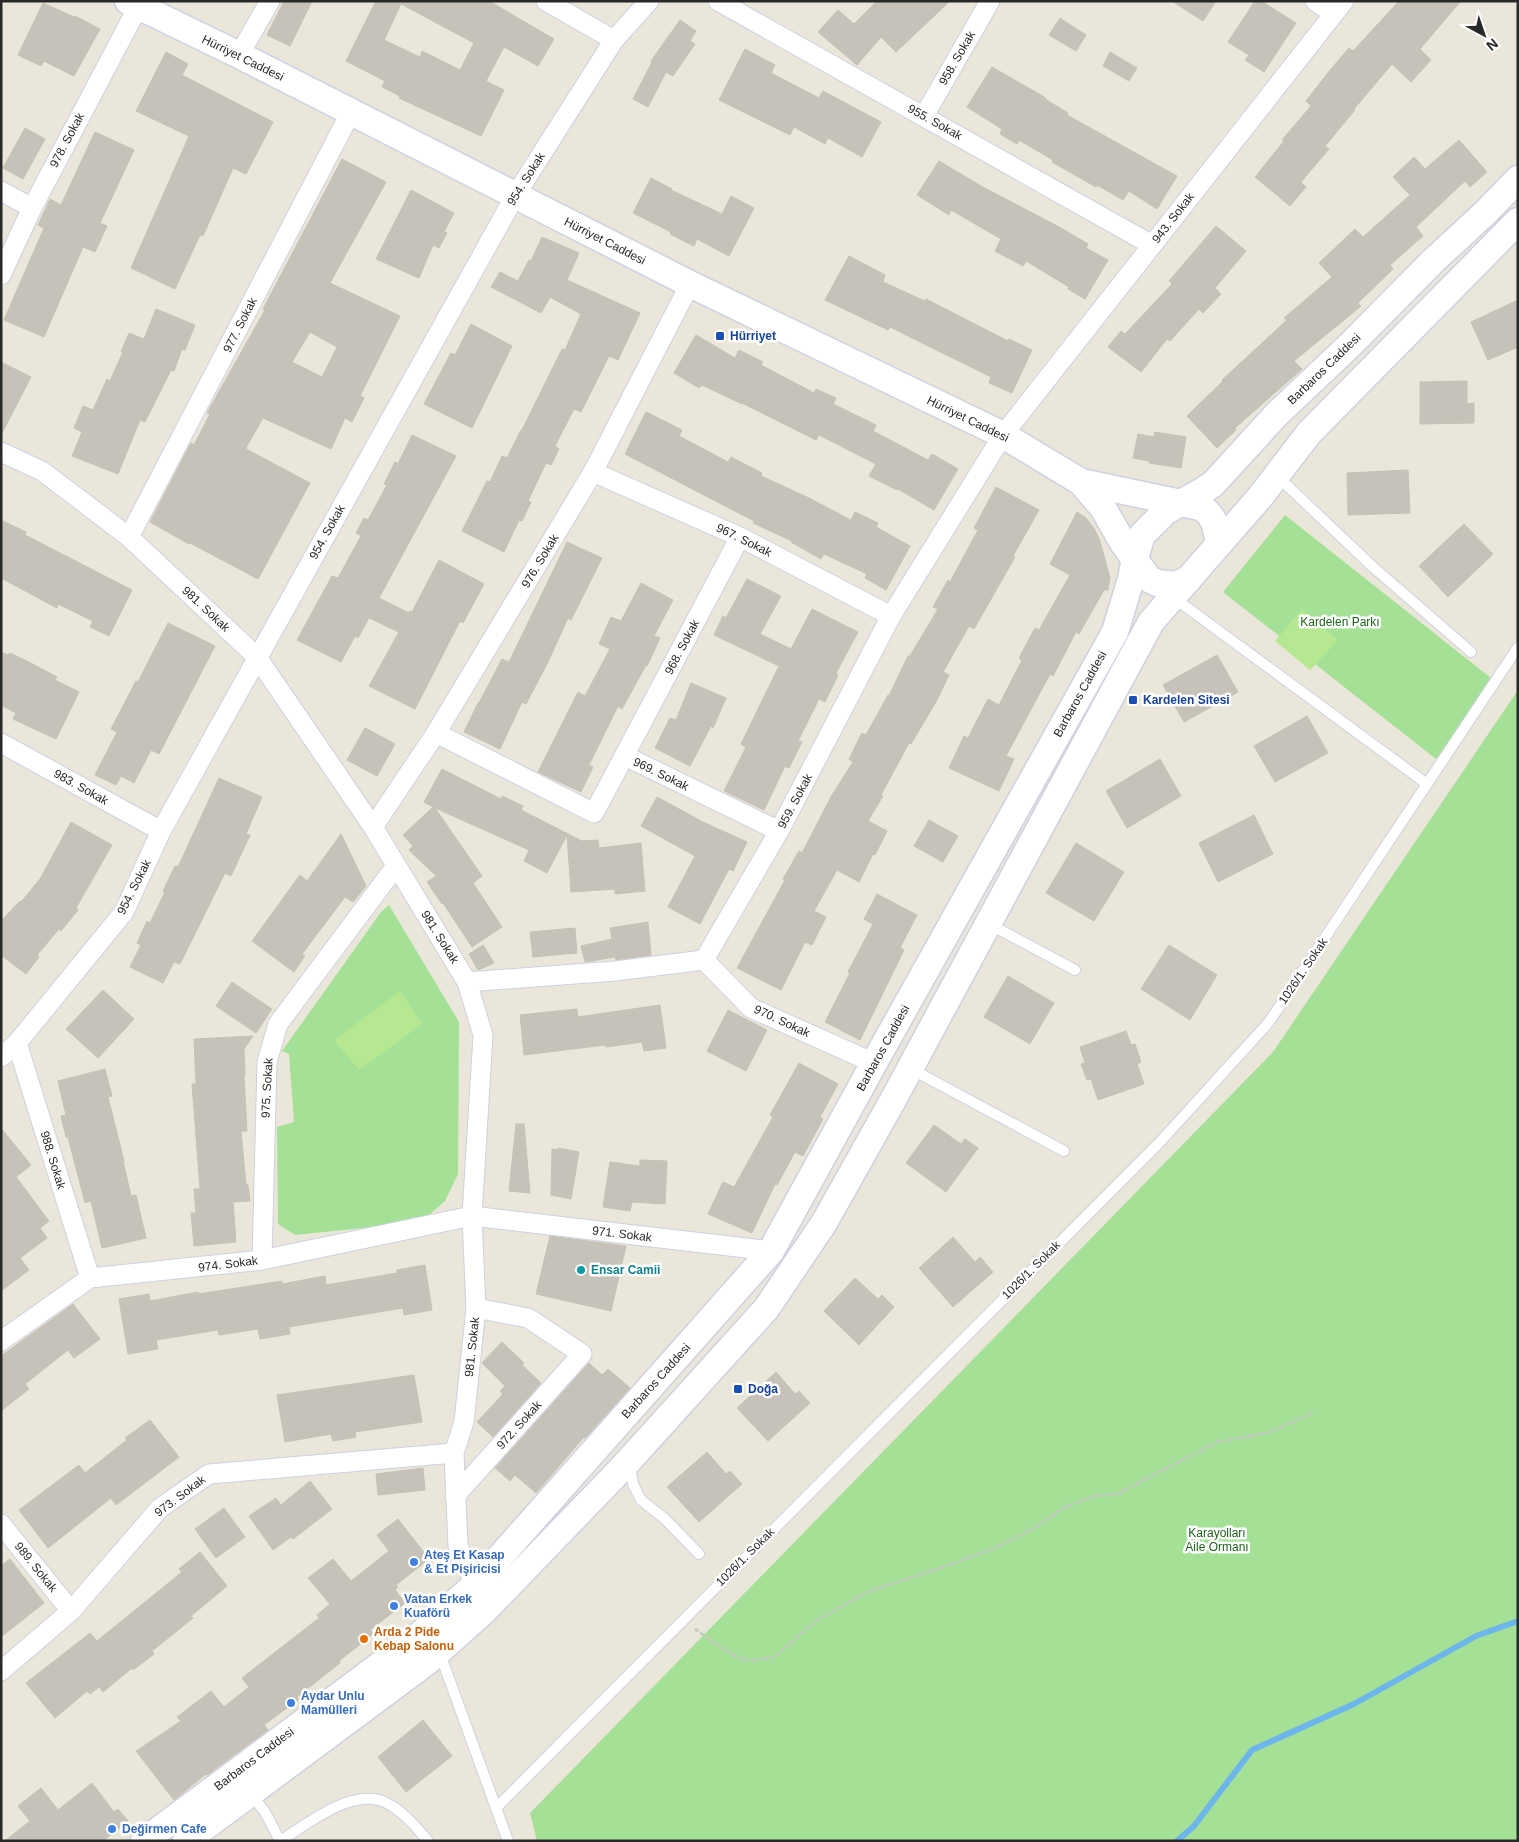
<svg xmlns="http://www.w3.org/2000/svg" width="1519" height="1842" font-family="Helvetica,sans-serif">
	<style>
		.green { fill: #a4e196 }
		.pitch { fill: #b6e892 }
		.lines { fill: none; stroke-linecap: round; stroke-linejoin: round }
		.stream { stroke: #6db6ec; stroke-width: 6 }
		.building { fill: #c6c2b9; stroke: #c5c2b4; fill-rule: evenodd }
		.lane-casing { stroke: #cfd0e1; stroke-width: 12 }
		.street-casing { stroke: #cfd0e1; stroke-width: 21 }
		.secondary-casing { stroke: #cfd0e1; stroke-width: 29 }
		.path { stroke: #c7c7c7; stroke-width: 3; stroke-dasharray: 4 2.5; stroke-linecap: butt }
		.lane { stroke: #fff; stroke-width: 10 }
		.street { stroke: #fff; stroke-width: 19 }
		.secondary { stroke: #fff; stroke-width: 26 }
		.transit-dot { fill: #1a4fb4; stroke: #fff; stroke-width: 2 }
		.culture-dot { fill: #0f9aa8; stroke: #fff; stroke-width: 2 }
		.shop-dot { fill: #3f7fe0; stroke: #fff; stroke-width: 2 }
		.food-dot { fill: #e8710a; stroke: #fff; stroke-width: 2 }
		.labels { text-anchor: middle; stroke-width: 5; stroke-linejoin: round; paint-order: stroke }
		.street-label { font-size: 12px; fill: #282828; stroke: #fff }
		.transit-label { font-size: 12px; font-weight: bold; fill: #164399; stroke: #fff; text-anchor: start }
		.park-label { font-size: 12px; fill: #1e631a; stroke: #fff }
		.culture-label { font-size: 12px; font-weight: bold; fill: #0d838f; stroke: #fff; text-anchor: start }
		.shop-label { font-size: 12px; font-weight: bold; fill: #366cbe; stroke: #fff; text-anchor: start }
		.food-label { font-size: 12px; font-weight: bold; fill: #c56008; stroke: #fff; text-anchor: start }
	</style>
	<rect width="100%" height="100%" fill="#eae6da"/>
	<g class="green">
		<polygon points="1285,515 1496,682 1436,759 1223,592"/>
		<polygon points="1518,690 1518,1841 537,1841 530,1813 1273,1052"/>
		<polygon points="389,905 459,1022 458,1174 445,1201 421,1222 295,1235 278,1224 277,1127 294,1122 289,1054 282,1051 381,912"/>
	</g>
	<g class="pitch">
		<polygon points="1302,609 1338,640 1310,670 1275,641"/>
		<polygon points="400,991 422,1024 359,1070 334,1040"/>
	</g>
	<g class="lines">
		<polyline class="stream" points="1177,1841 1194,1826 1252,1750 1354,1704 1476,1636 1518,1621"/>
	</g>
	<g class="building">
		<polygon points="284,1 312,1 290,46 267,35"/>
		<path d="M 376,1 L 489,1 L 554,39 L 538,66 L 504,47 L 486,81 L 504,90 L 481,136 L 399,98 L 400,96 L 382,87 L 385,81 L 346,61 ZM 401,4 L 474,43 L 460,70 L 422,51 L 420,57 L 384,40 Z"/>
		<polygon points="877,1 950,1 896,52 881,37 857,65 818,32 838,10 854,24"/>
		<polygon points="1172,1 1216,1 1203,21"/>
		<polygon points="1255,1 1261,1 1296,23 1264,72 1245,60 1249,55 1228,42"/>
		<polygon points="1399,1 1461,1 1420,49 1431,60 1411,82 1392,64 1354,109 1355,110 1325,146 1329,149 1301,182 1306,187 1290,206 1255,177 1284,141 1282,140 1311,106 1306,101 1331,69 1349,48 1353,51"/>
		<polygon points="43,3 74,17 75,16 100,29 74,76 44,61 41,66 18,55"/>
		<polygon points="1060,18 1086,35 1076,51 1049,35"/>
		<polygon points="680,20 696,31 690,41 695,44 673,76 666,72 648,107 633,99 652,62 651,61"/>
		<polygon points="745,49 775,65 771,73 819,98 823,91 881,122 862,157 828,138 825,144 794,127 790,135 719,100"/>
		<polygon points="166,52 188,64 182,75 273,122 246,174 233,168 203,236 200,235 175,289 131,268 189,136 136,111"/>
		<polygon points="1110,52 1137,68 1129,81 1103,66"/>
		<polygon points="992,67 1046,98 1045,99 1068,113 1067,115 1177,176 1157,209 1129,191 1123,200 1097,185 1096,187 1052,162 1053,160 1019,140 1017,144 1000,134 1002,129 967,107"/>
		<polygon points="25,128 45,139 23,179 3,168"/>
		<polygon points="95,132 134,150 100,223 107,226 95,252 83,247 44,337 4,320 44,228 38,225 50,199 61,205"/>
		<polygon points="1459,140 1487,172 1470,187 1465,181 1416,227 1423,236 1390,265 1393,269 1358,303 1361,306 1294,361 1302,369 1235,428 1236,430 1217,448 1187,416 1223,381 1222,380 1287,320 1284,318 1332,277 1319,263 1355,229 1363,237 1410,195 1393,177 1414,157 1425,169"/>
		<path d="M 342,159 L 386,182 L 330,283 L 400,316 L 360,396 L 364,398 L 352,422 L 345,418 L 331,449 L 263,418 L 247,446 L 246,449 L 310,483 L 258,579 L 190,543 L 189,544 L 150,522 L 191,443 L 194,445 L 210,414 L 207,413 L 265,310 L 263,309 ZM 310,332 L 337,347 L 322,377 L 292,362 Z"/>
		<polygon points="939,161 981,186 1061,228 1088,244 1086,248 1108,260 1085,299 1068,289 1069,287 1026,261 1023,266 995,251 1001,239 951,210 949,215 917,195"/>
		<polygon points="651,178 672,189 671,190 722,214 731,196 754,208 729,256 697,239 694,246 670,234 671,232 633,213"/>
		<polygon points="411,190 454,213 444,232 447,233 439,248 433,245 419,278 376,259"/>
		<polygon points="1216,226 1246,251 1215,288 1221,294 1203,313 1199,309 1170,341 1167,339 1141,372 1108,347 1121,331 1125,334 1172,284 1169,281"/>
		<polygon points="542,237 579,253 567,280 640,313 618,360 609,356 581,412 574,409 555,446 559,449 551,465 546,463 528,501 531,502 522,521 519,520 504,552 462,531 487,481 490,482 502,456 507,458 521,430 522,430 562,349 565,350 581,314 550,297 541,313 491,287 500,272 518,281 529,260 531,261"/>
		<polygon points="849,256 885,275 883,282 925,301 926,299 1008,341 1009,339 1032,350 1012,393 989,383 991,377 890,327 888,330 825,300"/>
		<polygon points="1518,300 1518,347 1488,360 1471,322"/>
		<polygon points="156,309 195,325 185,350 182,349 174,371 171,370 145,422 140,420 118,474 72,456 82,432 74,428 83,406 93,410 107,379 110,381 123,352 121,352 129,333 144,339"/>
		<polygon points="471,324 512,346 472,428 424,404 451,353 455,355"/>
		<polygon points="696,335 735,358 739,350 763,362 761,365 814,393 816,389 836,398 833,404 876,425 873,431 928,460 932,454 958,469 934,510 898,489 897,490 869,476 876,464 819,435 816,440 742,403 742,404 702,385 699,388 674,373"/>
		<polygon points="1,362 31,377 1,435"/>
		<polygon points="1467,381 1467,404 1474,403 1474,423 1420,424 1420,382"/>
		<polygon points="646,412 682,430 679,436 728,462 731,457 762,473 761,476 807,497 851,520 855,512 878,523 876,527 910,546 886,590 865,578 867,574 824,554 821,559 791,542 792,541 753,523 754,521 625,454"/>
		<polygon points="1155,432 1186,437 1181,468 1149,463 1149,461 1133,458 1138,434 1154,437"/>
		<polygon points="412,435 456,456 379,598 409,613 410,611 412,612 439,560 484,584 463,623 460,621 415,709 369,686 399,632 369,618 358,638 355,636 341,662 297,640 332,576 338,578 361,536 356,533 364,518 368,520 387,485 384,484 395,462 398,464"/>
		<polygon points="1408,470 1410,513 1348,515 1347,473"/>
		<polygon points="996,487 1039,510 1013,556 1015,557 974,629 969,626 943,672 949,675 937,700 911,744 909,743 881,795 883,796 868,821 887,831 875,855 873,854 859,882 837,870 814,911 826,917 812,945 805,942 781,990 737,968 785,880 783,879 799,851 802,853 832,795 853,762 849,759 862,733 866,735 888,695 889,696 908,656 910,656 938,609 933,607 948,580 950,582 978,530 974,528"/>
		<polygon points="1077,512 1086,518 1095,530 1100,541 1110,578 1108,590 1104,590 1079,634 1076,632 1053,676 1050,674 1006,756 1014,759 999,791 949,768 964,736 968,738 988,699 999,705 1022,660 1019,658 1035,628 1039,630 1070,575 1050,564"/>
		<polygon points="1,520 26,532 25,535 132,590 109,636 90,627 93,621 58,604 57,608 1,578"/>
		<polygon points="1464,524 1493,554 1448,597 1419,566"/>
		<polygon points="567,542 602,558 571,620 568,618 547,664 526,704 522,702 500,749 464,732 478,703 479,703 502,659 509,662"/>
		<polygon points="747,579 781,596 760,634 791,649 812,609 858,632 836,673 838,675 825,702 819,699 798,741 802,742 789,768 785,766 764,810 724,791 746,747 741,744 779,666 714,635 723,616 726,618"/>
		<polygon points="641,583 673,600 654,636 660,638 647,666 646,665 622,709 618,706 589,765 593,767 581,792 538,772 578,692 585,696 610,649 599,644 611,617 621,621"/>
		<polygon points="168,623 215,646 159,754 151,750 134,783 121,776 116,785 95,775 117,732 111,729 136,681 138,682"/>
		<polygon points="1,652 8,655 10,653 27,661 57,677 55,680 79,692 56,739 13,719 16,713 1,705"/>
		<polygon points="1217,655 1238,692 1184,722 1163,685"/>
		<polygon points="691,683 726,698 713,728 711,726 690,766 655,748 670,718 676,720"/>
		<polygon points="1307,716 1328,753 1275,782 1254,746"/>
		<polygon points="365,728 395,744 377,776 347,760"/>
		<polygon points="1160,759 1181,796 1127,828 1106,791"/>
		<polygon points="442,769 501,799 502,796 523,806 521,810 582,841 598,840 599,848 641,843 645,891 615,894 615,889 571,892 567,835 547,873 524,861 529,850 435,808 482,876 473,883 502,927 472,947 443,903 442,904 427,882 436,876 409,850 413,846 403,835 433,807 424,802"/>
		<polygon points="219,778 262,797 246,834 250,835 231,876 225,873 180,964 174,962 163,983 130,967 141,945 137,943 147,921 150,923 165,892 163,891 175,866 178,867"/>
		<polygon points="657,797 703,822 747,842 733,871 729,869 700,924 668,907 695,856 641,826"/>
		<polygon points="1254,815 1273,854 1218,882 1199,843"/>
		<polygon points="929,820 958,836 943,862 914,846"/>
		<polygon points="71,822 112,845 76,908 78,910 61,931 59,929 37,955 39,957 26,974 1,955 1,921 20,901 21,902 40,879"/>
		<polygon points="341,834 366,886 353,902 345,897 302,954 305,956 294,972 252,941 300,875 307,881"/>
		<polygon points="1076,843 1124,872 1094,921 1046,893"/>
		<polygon points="877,894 917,915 900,948 904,950 860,1040 825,1022 850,973 848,972 873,924 864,919"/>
		<polygon points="648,922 651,955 616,960 615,957 585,962 581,946 612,939 610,928"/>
		<polygon points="575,928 577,953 533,957 530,932"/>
		<polygon points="483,945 494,963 478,970 469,954"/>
		<polygon points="1169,945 1217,975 1190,1020 1141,989"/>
		<polygon points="1008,976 1054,1003 1030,1044 984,1017"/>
		<polygon points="232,982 272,1009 256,1033 216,1006"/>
		<polygon points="103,990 134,1019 98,1058 66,1029"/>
		<polygon points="660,1005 666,1048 644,1051 642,1042 606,1047 605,1045 524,1055 520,1015 577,1009 578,1017"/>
		<polygon points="728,1010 767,1030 746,1071 707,1051"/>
		<polygon points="1126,1031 1131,1045 1135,1044 1141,1062 1137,1064 1144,1084 1098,1100 1091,1079 1087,1080 1081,1064 1085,1063 1080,1047"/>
		<polygon points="253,1036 244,1049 245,1075 244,1075 247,1131 241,1131 246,1185 248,1185 250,1201 233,1202 236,1242 194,1246 191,1213 196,1213 194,1189 200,1189 192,1084 196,1084 194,1039"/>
		<polygon points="799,1063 838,1084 820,1117 823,1119 803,1156 795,1152 777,1185 775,1184 752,1233 708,1214 723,1182 734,1187 773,1117 770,1115"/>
		<polygon points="105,1069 112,1096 108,1097 124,1161 123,1161 131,1196 136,1195 146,1238 102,1248 91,1201 85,1203 68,1137 66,1137 61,1116 66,1115 58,1081"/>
		<polygon points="516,1124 524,1124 530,1193 509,1191"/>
		<polygon points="934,1125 961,1144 965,1139 978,1148 946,1192 906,1163"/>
		<polygon points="1,1128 31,1165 16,1177 49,1221 40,1228 47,1238 20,1258 29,1270 1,1291"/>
		<polygon points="558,1148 579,1152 571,1199 551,1195 552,1149 558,1150"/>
		<polygon points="640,1160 667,1161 665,1204 632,1202 630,1211 603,1207 610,1162 640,1166"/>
		<polygon points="550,1236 626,1246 611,1311 536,1294"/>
		<polygon points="953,1237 975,1262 980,1257 993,1272 953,1307 919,1268"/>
		<polygon points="425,1265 432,1310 404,1315 403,1308 289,1327 290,1334 260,1339 258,1329 219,1335 218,1330 156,1340 158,1349 128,1354 119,1299 149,1294 150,1301 198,1292 198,1294 282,1281 282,1284 325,1276 326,1285 397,1273 397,1270"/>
		<polygon points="855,1278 878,1299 882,1295 894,1307 859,1345 824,1311"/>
		<polygon points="73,1304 100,1339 74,1358 68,1350 25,1384 29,1389 1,1411 1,1356"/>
		<polygon points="502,1342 524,1363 522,1365 541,1383 493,1437 477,1422 503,1394 500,1391 505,1386 482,1363"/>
		<polygon points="589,1363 602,1375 608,1369 630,1388 585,1438 584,1437 536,1493 515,1475 510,1481 495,1468"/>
		<polygon points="776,1372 795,1394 799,1391 810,1403 768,1441 737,1408"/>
		<polygon points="414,1375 422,1422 355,1432 356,1437 333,1441 331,1434 285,1442 277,1395"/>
		<polygon points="150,1420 179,1457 116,1505 111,1498 48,1548 19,1510 79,1465 85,1473 127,1440 125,1438"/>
		<polygon points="707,1452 726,1474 730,1471 742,1484 699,1522 667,1487"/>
		<polygon points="423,1468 425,1490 378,1495 376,1474"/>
		<polygon points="310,1481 332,1509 293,1539 291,1537 273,1550 249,1516 276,1498 281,1505"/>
		<polygon points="224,1508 245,1537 216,1558 195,1529"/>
		<polygon points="398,1519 429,1559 396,1585 398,1587 395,1590 405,1603 370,1630 373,1634 339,1661 340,1663 297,1697 299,1699 264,1725 268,1730 207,1775 206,1774 174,1800 136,1751 181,1721 177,1717 211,1691 224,1707 249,1687 242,1678 319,1618 317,1615 330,1604 308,1578 333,1559 351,1581 389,1551 377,1535"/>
		<polygon points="200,1552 227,1586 191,1616 193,1618 152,1651 154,1654 133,1670 132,1668 103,1692 99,1687 90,1694 87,1691 55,1718 26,1683 90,1633 97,1641 182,1572 179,1569"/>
		<polygon points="10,1559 44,1603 1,1637 1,1566"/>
		<polygon points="423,1720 452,1756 406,1792 378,1757"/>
		<polygon points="92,1783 114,1812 118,1809 128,1821 103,1841 5,1841 30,1821 18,1806 41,1788 58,1810"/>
	</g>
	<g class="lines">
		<g class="lane-casing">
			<g id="lane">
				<polyline points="1277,476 1373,567 1471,652"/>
				<polyline points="1174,598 1427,784"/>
				<polyline points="989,924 1075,970"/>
				<polyline points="911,1069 1064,1151"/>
				<polyline points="630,1465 633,1484 641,1500 665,1519 699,1554"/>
				<polyline points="439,1651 508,1841"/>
				<polyline points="251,1794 265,1812 280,1841"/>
				<polyline points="496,1808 1160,1142 1269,1022 1518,647"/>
				<path d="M 280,1841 C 309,1823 358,1782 392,1806 C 406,1815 417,1828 428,1841"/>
			</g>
		</g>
		<g class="street-casing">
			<g id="street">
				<polyline points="546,1 614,40"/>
				<polyline points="718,1 1152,245"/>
				<polyline points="1315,1 1333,13"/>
				<polyline points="239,55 270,1"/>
				<polyline points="924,116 990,1"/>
				<polyline points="1,191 32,208"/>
				<polyline points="1,275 32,208 138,7"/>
				<polyline points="1,452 42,471 129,537 257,657 373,827 467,982 483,1035 472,1216 476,1308 464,1422 454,1453 458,1546 479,1594"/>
				<polyline points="593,472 740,537 891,616"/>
				<polyline points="129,537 351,112"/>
				<polyline points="436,733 594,813 740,537"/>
				<polyline points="1,743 161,831"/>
				<polyline points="625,756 779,831"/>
				<polyline points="373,827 436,733 593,472 690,284"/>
				<polyline points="704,960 779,831 891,616 1003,435 1344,1"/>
				<polyline points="704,960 751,1008 874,1063"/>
				<polyline points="467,982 615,971 704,960"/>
				<polyline points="17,1043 90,1278"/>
				<polyline points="1,1057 17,1043 124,912 161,831 515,196 614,40 649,1"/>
				<polyline points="262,1260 267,1062 278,1024 396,866"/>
				<polyline points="1,1341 90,1278 262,1260 472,1216 771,1251"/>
				<polyline points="455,1496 582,1354 528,1318 476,1308"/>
				<polyline points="1,1524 71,1611"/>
				<polyline points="1,1671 71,1611 160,1508 209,1474 454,1453"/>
			</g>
		</g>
		<g class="secondary-casing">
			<g id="secondary">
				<polyline points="128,1 239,55 690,284 1003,435 1081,482 1103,508 1123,543 1149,579 1157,583 1175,585 1189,579"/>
				<path d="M 1081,482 L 1200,507 C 1215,515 1216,528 1219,544"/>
				<polyline points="144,1841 415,1639 476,1584 771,1251 874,1063 1115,632 1131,579 1135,558 1142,535 1166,511 1199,493 1213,484 1276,415 1352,343 1434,260 1484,214 1518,179"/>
				<polyline points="186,1841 428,1661 485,1610 624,1466 766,1309 824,1223 893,1100 1151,622 1260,497 1309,433 1518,221"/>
			</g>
		</g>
		<polyline class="path" points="695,1629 731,1654 749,1661 775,1657 809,1626 824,1616 870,1591 946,1566 995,1548 1037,1526 1065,1507 1095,1496 1117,1494 1217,1442 1267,1433 1313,1413"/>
		<use href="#lane" class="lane"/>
		<use href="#street" class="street"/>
		<use href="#secondary" class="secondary"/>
	</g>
	<g class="transit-dot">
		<rect x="715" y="331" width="10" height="10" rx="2.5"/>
		<rect x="1128" y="695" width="10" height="10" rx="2.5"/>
		<rect x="733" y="1384" width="10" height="10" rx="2.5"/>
	</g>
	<circle class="culture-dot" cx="581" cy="1270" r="5"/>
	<g class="shop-dot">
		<circle cx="414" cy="1562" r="5"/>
		<circle cx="394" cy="1606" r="5"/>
		<circle cx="291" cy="1703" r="5"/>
		<circle cx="112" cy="1829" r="5"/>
	</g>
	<circle class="food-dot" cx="364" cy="1639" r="5"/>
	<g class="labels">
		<g class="street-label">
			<text transform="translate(243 58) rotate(26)" y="4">Hürriyet Caddesi</text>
			<text transform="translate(957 58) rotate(-60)" y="4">958. Sokak</text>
			<text transform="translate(935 122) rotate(29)" y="4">955. Sokak</text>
			<text transform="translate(67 140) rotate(-62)" y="4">978. Sokak</text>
			<text transform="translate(526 179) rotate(-58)" y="4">954. Sokak</text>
			<text transform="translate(1173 218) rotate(-52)" y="4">943. Sokak</text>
			<text transform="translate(605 241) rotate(27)" y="4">Hürriyet Caddesi</text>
			<text transform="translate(240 325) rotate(-63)" y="4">977. Sokak</text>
			<text transform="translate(1324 369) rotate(-44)" y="4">Barbaros Caddesi</text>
			<text transform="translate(968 419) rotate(26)" y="4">Hürriyet Caddesi</text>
			<text transform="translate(327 532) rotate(-61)" y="4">954. Sokak</text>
			<text transform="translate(744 540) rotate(26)" y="4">967. Sokak</text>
			<text transform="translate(540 561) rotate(-59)" y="4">976. Sokak</text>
			<text transform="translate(206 609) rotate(43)" y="4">981. Sokak</text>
			<text transform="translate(682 647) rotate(-62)" y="4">968. Sokak</text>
			<text transform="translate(1080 694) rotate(-61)" y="4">Barbaros Caddesi</text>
			<text transform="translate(661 774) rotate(26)" y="4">969. Sokak</text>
			<text transform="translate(81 787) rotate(29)" y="4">983. Sokak</text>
			<text transform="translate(795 801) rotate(-62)" y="4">959. Sokak</text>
			<text transform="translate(134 887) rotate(-63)" y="4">954. Sokak</text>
			<text transform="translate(440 937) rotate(58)" y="4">981. Sokak</text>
			<text transform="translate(1303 971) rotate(-56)" y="4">1026/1. Sokak</text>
			<text transform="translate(782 1021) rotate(25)" y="4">970. Sokak</text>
			<text transform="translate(883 1048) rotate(-61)" y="4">Barbaros Caddesi</text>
			<text transform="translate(267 1088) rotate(-87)" y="4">975. Sokak</text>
			<text transform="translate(53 1160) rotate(73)" y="4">988. Sokak</text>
			<text transform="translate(622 1234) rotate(7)" y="4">971. Sokak</text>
			<text transform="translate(228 1264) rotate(-7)" y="4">974. Sokak</text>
			<text transform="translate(1031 1270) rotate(-45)" y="4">1026/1. Sokak</text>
			<text transform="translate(472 1347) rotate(-84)" y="4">981. Sokak</text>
			<text transform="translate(656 1381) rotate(-48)" y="4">Barbaros Caddesi</text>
			<text transform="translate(519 1425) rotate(-48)" y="4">972. Sokak</text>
			<text transform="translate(180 1496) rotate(-37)" y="4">973. Sokak</text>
			<text transform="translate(745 1557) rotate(-45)" y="4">1026/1. Sokak</text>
			<text transform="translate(36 1567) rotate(51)" y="4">989. Sokak</text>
			<text transform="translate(254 1759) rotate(-37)" y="4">Barbaros Caddesi</text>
		</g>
		<g class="transit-label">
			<text x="730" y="340">Hürriyet</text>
			<text x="1143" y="704">Kardelen Sitesi</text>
			<text x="748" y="1393">Doğa</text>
		</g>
		<g class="park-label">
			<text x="1340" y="626">Kardelen Parkı</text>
			<text x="1217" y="1537">Karayolları<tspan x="1217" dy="14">Aile Ormanı</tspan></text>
		</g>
		<g class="culture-label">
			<text x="591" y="1274">Ensar Camii</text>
		</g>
		<g class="shop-label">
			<text x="424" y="1559">Ateş Et Kasap<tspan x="424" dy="14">&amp; Et Pişiricisi</tspan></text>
			<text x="404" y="1603">Vatan Erkek<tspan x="404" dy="14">Kuaförü</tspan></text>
			<text x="301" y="1700">Aydar Unlu<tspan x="301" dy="14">Mamülleri</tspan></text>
			<text x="122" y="1833">Değirmen Cafe</text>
		</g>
		<g class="food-label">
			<text x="374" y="1636">Arda 2 Pide<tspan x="374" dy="14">Kebap Salonu</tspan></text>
		</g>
	</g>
	<rect width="1519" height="1842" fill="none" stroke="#282828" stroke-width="5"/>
	<g transform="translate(1484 35) rotate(140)" stroke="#ffffff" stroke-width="4" paint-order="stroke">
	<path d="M0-4L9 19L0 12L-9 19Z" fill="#282828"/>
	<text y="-8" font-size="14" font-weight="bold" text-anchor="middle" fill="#282828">N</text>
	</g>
</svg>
